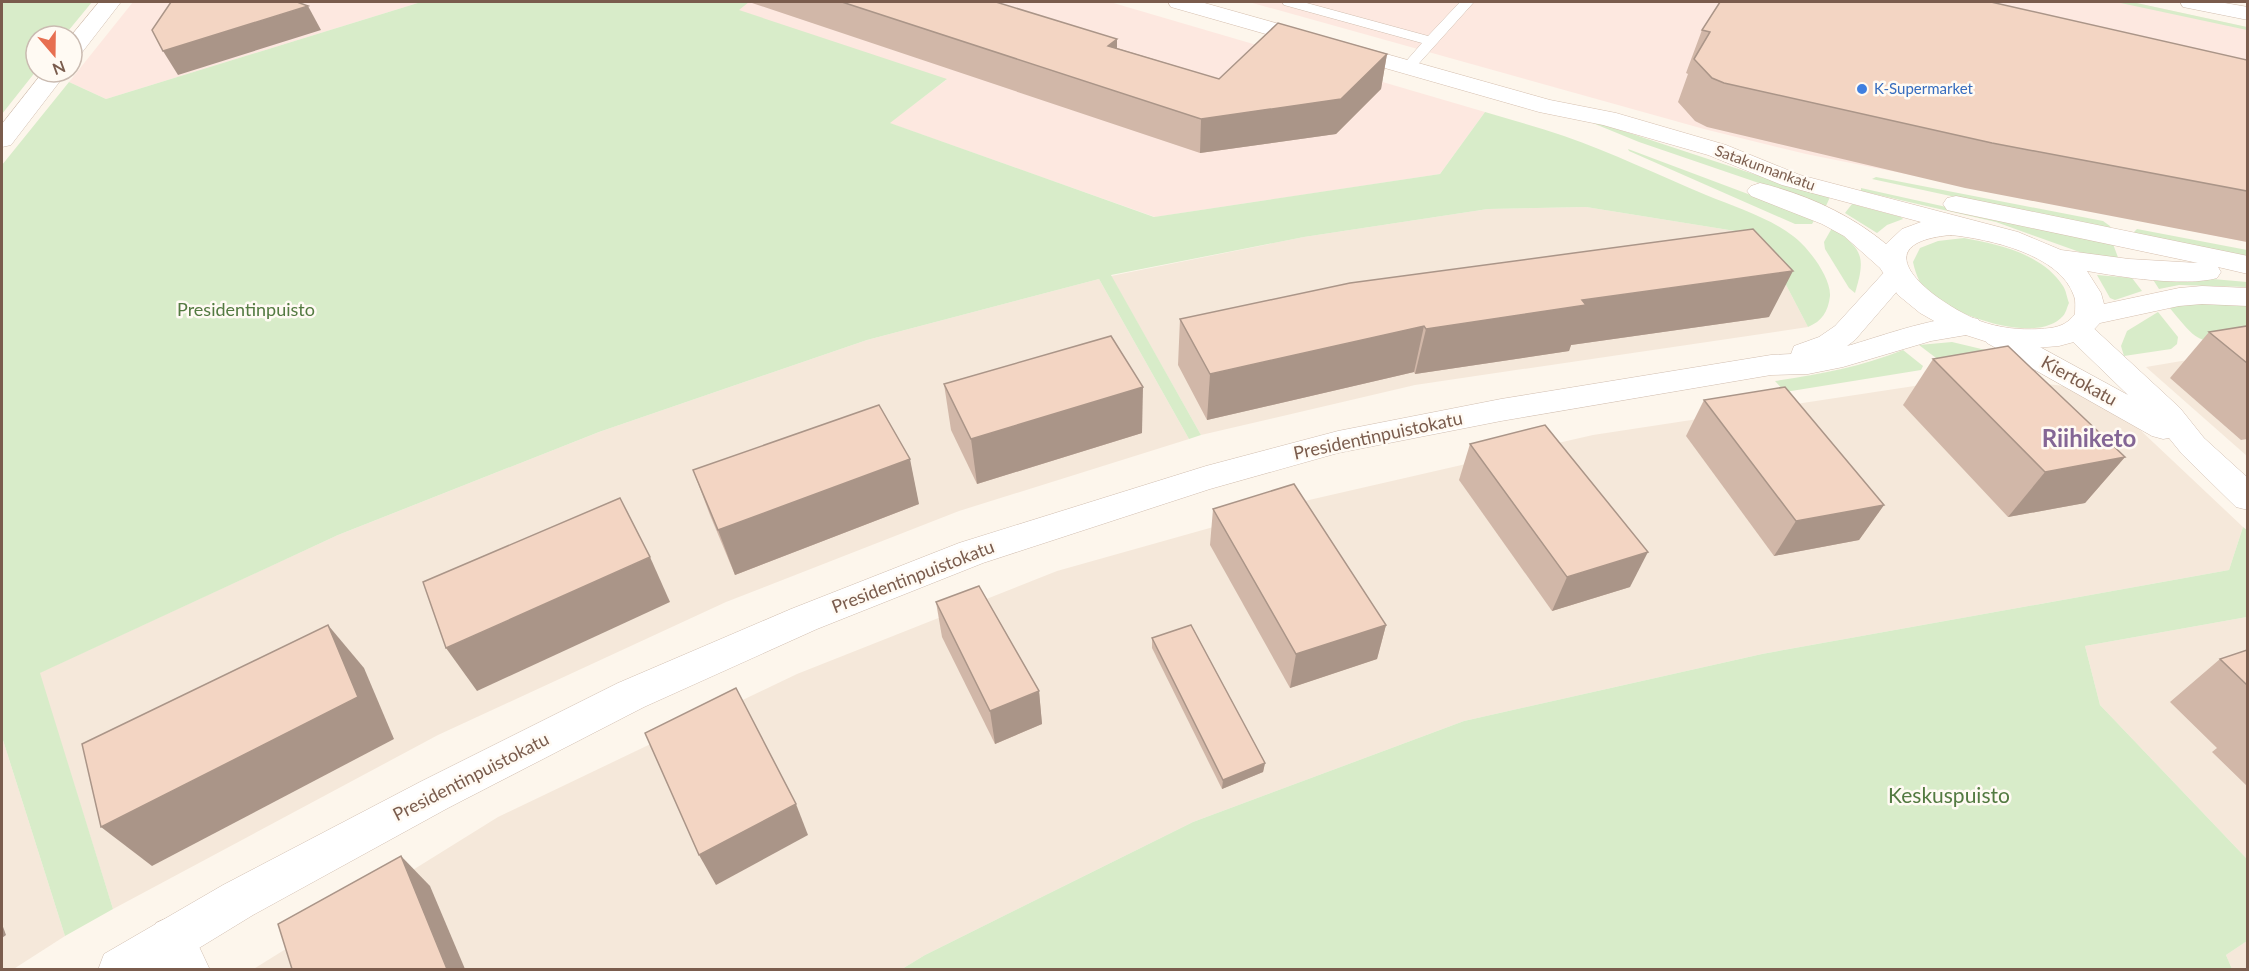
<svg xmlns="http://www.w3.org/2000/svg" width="2249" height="971" font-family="Lato,sans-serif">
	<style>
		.residential { fill: #f5e8da }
		.commercial { fill: #fde8e0 }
		.green { fill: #d8ecc9 }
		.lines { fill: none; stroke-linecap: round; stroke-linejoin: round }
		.service-casing { stroke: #d1beb0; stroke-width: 1 }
		.minor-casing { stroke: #d1beb0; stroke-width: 1 }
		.tertiary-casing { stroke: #d1beb0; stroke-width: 1 }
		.secondary-casing { stroke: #d6c0b0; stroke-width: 1 }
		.service { fill: #fff; fill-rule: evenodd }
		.minor { fill: #fff; fill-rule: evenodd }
		.tertiary { fill: #fff; fill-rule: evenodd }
		.secondary { fill: #fff; fill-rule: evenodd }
		.wall { fill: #d1b7a8 }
		.shaded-wall { fill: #aa9588 }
		.building { fill: #f3d5c3; stroke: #aa9588; stroke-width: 1.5 }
		.shop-dot { fill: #3f7fe0; stroke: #fffaf3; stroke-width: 2 }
		.labels { text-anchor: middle; stroke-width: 5; stroke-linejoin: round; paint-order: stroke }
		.far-shop-label { font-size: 15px; fill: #366cbe; stroke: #fffaf3; text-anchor: start }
		.far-street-label { font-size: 15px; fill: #7a5c4d; stroke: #fffaf3 }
		.park-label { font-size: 18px; fill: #537a41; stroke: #fffaf3 }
		.street-label { font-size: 18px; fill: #7a5c4d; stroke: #fffaf3 }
		.near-park-label { font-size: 21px; fill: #537a41; stroke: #fffaf3 }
		.district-label { font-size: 24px; font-weight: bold; fill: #846695; stroke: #fffaf3 }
	</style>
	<rect width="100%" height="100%" fill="#fdf6ec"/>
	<g class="residential">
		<polygon points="1586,207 1760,235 1808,327 1415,385 1201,435 1111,276 1304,237 1488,209"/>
		<polygon points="1099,279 1189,439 959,511 726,602 438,735 113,909 39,673 338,535 599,432 867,340"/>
		<polygon points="2247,350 2247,456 2146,367"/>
		<polygon points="1980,376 2064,386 2137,427 2243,527 2229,570 1762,654 1464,721 1193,822 925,955 902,969 252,970 498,817 797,674 1057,571 1309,500 1593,435"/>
		<polygon points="2247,617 2247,859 2100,705 2085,646"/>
		<polygon points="2,737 65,936 12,970 2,969"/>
		<polygon points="2247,941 2247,969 2232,969 2226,955"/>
	</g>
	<g class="commercial">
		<polygon points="133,2 421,2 106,99 69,82"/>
		<polygon points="713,2 1110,2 1485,112 1440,174 1155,217 889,123 946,80"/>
		<polygon points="1249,2 2132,2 2247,27 2247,242 1806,154 1704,129"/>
	</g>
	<g class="green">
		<polygon points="2,2 92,2 64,36 36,36 36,71 2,114"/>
		<path d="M 421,2 L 749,2 L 739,10 L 947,79 L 890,123 L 1154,217 L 1440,174 L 1485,112 C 1511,120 1538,127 1564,136 C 1612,153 1659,175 1706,195 C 1735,207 1768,217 1793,236 C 1808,247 1831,277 1830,296 C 1828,312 1822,321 1808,327 L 1760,235 L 1586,207 L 1488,209 L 1304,237 L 1111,275 L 1201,435 L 1189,439 L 1099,279 L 867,340 L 599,432 L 338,535 L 40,673 L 113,909 L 65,936 L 2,737 L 2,165 L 69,82 L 106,99 Z"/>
		<polygon points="2116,2 2132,2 2247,27 2247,30"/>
		<polygon points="1590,120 1802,190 1830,197 1826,206 1639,142 1595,124 1589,121"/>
		<polygon points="1628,149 1815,219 1812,224 1795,224 1629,151"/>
		<polygon points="1876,177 2103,221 2110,226 2112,231 1872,179"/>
		<polygon points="1861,188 2113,244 2119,260 2088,255 1996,222 1861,191"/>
		<polygon points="1852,204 1901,217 1903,219 1887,225 1877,233 1845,213"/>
		<path d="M 1832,228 C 1863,249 1866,257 1855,293 L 1849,288 L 1825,249 L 1824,242 Z"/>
		<polygon points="2137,229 2247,250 2247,258 2132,234"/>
		<path d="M 1964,238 C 1998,244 2043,254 2063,286 C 2066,290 2067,298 2069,303 C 2067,307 2066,313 2063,316 C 2037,345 1959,316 1933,297 C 1921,288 1916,276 1913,262 L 1920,248 L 1938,241 Z"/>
		<polygon points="2097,275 2132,278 2142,291 2115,300 2110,298"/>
		<polygon points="2152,278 2201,278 2247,282 2247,287 2179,285 2159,289"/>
		<path d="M 2194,303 L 2247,306 L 2247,337 C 2199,345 2200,345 2169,307 Z"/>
		<polygon points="2158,312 2178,337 2177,344 2171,349 2124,356 2121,346 2127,331"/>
		<polygon points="1952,342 1994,352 1944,364 1919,345"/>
		<path d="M 1903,350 L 1923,366 L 1921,370 L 1785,392 L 1775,381 C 1820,374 1861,367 1903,350 Z"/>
		<polygon points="2243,527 2248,531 2247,617 2085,646 2100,705 2247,859 2247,941 2226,955 2232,969 902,969 925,955 1193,822 1464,721 1762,654 2229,570"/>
	</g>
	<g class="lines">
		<g class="service-casing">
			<polygon id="service" points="1282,2 1303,2 1428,36 1460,2 1474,2 1413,70 1408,71 1401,67 1422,43 1284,5"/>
		</g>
		<g class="minor-casing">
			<g id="minor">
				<polygon points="99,2 121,2 80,55 72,57 71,36"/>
				<polygon points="43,72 67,72 11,145 2,147 2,124"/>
				<polygon points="2078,320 2088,323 2180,408 2204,438 2248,478 2248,510 2236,507 2182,454 2169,438 2163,439 2152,436 1987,343 1982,336 1987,329 1997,326 2007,329 2128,395 2068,337 2063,330 2068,323"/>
				<polygon points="172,916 188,923 210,970 164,970 150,938 156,923"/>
			</g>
		</g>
		<g class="tertiary-casing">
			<g id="tertiary">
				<polygon points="2180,2 2219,2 2248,7 2248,20 2183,7"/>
				<path d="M 1898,265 L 1908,268 L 1912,274 L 1855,340 L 1847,346 C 1880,337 1947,311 1978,319 L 1983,326 L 1978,333 L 1931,341 L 1843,367 L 1808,374 L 1771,375 L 1501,421 L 1338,453 L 1210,489 L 983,563 L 817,629 L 644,707 L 448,808 L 253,915 L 163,970 L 98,970 L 104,954 L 223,885 L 420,782 L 618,683 L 791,609 L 959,543 L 1206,466 L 1338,431 L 1501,399 L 1771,355 L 1791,354 L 1794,346 L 1819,337 L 1835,326 L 1888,268 Z"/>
			</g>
		</g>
		<g class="secondary-casing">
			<path id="secondary" d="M 1168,2 L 1201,2 L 1550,100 L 1616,113 L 1726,145 L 1800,175 L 2018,232 L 2061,250 L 2129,259 L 2198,263 L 1956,212 L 1947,210 L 1943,204 L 1947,198 L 1956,196 L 2248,256 L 2248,274 L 2218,267 L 2221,272 L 2217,278 C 2184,287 2121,277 2087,271 L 2101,293 L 2104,304 L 2179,288 L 2202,286 L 2248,288 L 2248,306 L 2202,304 L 2179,306 L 2100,323 L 2085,339 L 2059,346 L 2022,349 L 1997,345 L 1950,330 L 1920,313 L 1898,295 L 1880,268 L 1844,236 L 1822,224 L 1751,196 L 1747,191 L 1751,186 L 1760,183 C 1805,194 1850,214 1886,244 L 1902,229 L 1921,222 L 1782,185 L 1708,155 L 1603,125 L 1539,112 L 1171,7 ZM 1951,235 C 1988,239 2060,254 2074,296 C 2076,301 2075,308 2075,314 C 2065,327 2054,328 2039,329 C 2020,330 1999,328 1980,321 C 1939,305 1854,244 1951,235 Z"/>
		</g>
		<use href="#service" class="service"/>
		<use href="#minor" class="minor"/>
		<use href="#tertiary" class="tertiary"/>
		<use href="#secondary" class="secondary"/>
	</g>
	<g class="wall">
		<polygon points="749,2 996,2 1117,48 1219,79 1387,54 1381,89 1336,134 1200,153"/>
		<polygon points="1702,30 2247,60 2247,242 1965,188 1707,127 1695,121 1678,102 1688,74 1686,73"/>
		<polygon points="1769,317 1571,345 1569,351 1415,374 1414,372 1207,420 1178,365 1180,319"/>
		<polygon points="2247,326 2247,439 2241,440 2170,378 2209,332"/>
		<polygon points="1933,359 2125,457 2085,503 2008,517 1903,405"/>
		<polygon points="944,384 1142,433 977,484 951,430"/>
		<polygon points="1704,400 1884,505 1859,540 1774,556 1686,436"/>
		<polygon points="1470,444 1630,587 1552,611 1459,480"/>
		<polygon points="693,470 919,504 735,575 710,515"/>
		<polygon points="1213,509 1386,625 1377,659 1290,688 1210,545"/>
		<polygon points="936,602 1039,691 1042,724 995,744 942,637"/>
		<polygon points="1152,638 1265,763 1263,772 1222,789 1152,648"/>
		<polygon points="2247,650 2247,786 2212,752 2217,748 2170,702 2220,659"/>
	</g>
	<g class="shaded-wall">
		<polygon points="308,6 321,30 178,75 163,51"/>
		<polygon points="1117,39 1117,73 1108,46"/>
		<polygon points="1387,54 1381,89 1336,134 1200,153 1201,119"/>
		<polygon points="1793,271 1769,317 1571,345 1569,351 1415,374 1426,329 1582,300"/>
		<polygon points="1424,326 1414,372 1207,420 1210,374"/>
		<polygon points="1143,387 1142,433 977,484 971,439"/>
		<polygon points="2125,457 2085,503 2008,517 2045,472"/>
		<polygon points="910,459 919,504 735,575 718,530"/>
		<polygon points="1884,505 1859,540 1774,556 1796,521"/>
		<polygon points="1648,552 1630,587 1552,611 1567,577"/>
		<polygon points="650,557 670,602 477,691 446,648"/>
		<polygon points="328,625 364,668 394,739 152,866 101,827"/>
		<polygon points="1386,625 1377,659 1290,688 1296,654"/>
		<polygon points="1039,691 1042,724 995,744 990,711"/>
		<polygon points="1265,763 1263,772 1222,789 1223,780"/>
		<polygon points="796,804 808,835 716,885 699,855"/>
		<polygon points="401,856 430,886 465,969 447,969"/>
		<polygon points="2,924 6,935 2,938"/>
	</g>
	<g class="building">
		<polygon points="171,2 297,2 308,6 163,51 152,30"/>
		<polygon points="842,2 996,2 1117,39 1108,46 1219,79 1278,23 1387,54 1341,99 1201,119"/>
		<polygon points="1720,2 1991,2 2247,60 2247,191 1992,143 1724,83 1712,78 1694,59 1710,32 1702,30"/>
		<polygon points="1753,229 1793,271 1582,300 1586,305 1426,329 1424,326 1210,374 1180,319 1350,283"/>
		<polygon points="2247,326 2247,363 2209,332"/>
		<polygon points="1111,336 1143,387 971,439 944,384"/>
		<polygon points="2008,346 2125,457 2045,472 1933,359"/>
		<polygon points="1785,387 1884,505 1796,521 1704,400"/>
		<polygon points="879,405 910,459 718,530 693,470"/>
		<polygon points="1545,425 1648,552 1567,577 1470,444"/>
		<polygon points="1294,484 1386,625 1296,654 1213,509"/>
		<polygon points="620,498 650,557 446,648 423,582"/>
		<polygon points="979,586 1039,691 990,711 936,602"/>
		<polygon points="328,625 358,697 101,827 82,744"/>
		<polygon points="1191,625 1265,763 1223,780 1152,638"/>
		<polygon points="2247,650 2247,685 2220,659"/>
		<polygon points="736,688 796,804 699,855 645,733"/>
		<polygon points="401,856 447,969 292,969 278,924"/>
	</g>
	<circle class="shop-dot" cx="1862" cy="89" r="6"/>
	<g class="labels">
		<g class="far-shop-label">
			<text x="1874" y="94">K-Supermarket</text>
		</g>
		<g class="far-street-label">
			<text transform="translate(1765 168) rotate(20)" y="5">Satakunnankatu</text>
		</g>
		<g class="park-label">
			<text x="246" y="316">Presidentinpuisto</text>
		</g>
		<g class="street-label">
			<text transform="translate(2079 381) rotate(29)" y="6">Kiertokatu</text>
			<text transform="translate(1378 436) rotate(-12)" y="6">Presidentinpuistokatu</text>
			<text transform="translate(913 577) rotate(-21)" y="6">Presidentinpuistokatu</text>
			<text transform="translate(471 777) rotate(-27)" y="6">Presidentinpuistokatu</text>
		</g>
		<g class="near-park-label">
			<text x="1949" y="803">Keskuspuisto</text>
		</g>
		<g class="district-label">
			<text x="2089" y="447">Riihiketo</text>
		</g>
	</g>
	<rect width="2249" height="971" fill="none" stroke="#7a5c4d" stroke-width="6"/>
	<g transform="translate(54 54) rotate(160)"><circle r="28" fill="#fffaf3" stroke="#cabbb1" stroke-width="1.5"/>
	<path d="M0-4.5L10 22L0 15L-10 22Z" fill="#e76f51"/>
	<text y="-9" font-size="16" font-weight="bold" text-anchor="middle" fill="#7a5c4d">N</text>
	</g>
</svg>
